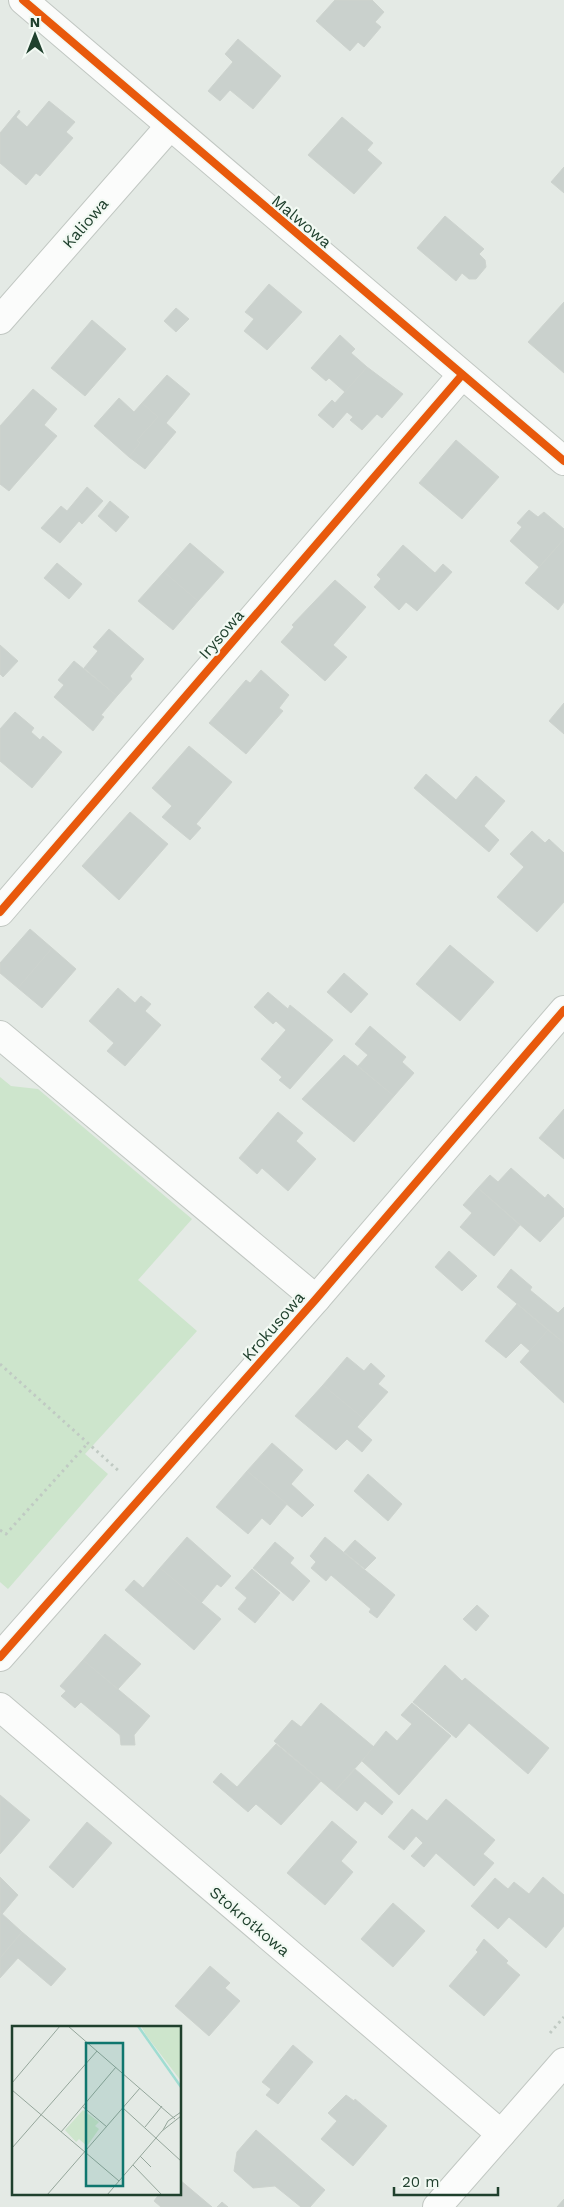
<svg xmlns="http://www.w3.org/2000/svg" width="564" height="2207" font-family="'Work Sans',sans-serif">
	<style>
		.green { fill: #cde5cc }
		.building { fill: #cad1cd; stroke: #cdd3ce }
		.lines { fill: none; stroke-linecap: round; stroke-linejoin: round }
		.minor-casing { stroke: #c1c7c2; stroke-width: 30 }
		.path { stroke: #c0cac3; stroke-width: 3; stroke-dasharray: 2.5 4; stroke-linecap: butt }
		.minor { stroke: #fbfcfb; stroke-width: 28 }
		.cycleway-casing { stroke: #f2f9f3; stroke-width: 11 }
		.cycleway { stroke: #e8590c; stroke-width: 8 }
		.labels { text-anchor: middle; stroke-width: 4.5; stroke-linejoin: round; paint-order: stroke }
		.street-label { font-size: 16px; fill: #1f402d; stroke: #f2f9f3 }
		.inset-river { fill: none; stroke: #a0ddd2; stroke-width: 2.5 }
		.inset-road { fill: none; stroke: #95a69b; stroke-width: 1 }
		.view { fill: #0f766e; fill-opacity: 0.15; stroke: #0f766e; stroke-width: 2.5 }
		.inset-edge { fill: none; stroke: #1f402d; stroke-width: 2.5 }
	</style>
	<rect width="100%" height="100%" fill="#e4eae5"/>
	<polygon class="green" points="0,1077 11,1086 38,1089 192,1219 138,1280 197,1331 85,1454 108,1474 8,1589 0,1582"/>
	<g class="building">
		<polygon points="335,0 372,0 384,12 375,22 381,27 364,47 358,42 350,51 316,21"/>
		<polygon points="238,39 281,76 253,109 230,90 220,101 208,91 233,62 225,54"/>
		<polygon points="49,101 75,122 66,132 73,138 40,176 36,173 26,185 0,163 0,133 19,110 20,112 16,117 27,127"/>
		<polygon points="342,117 373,143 367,150 382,163 354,194 308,155"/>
		<polygon points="564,167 564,193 551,182"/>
		<polygon points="445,216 484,249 479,254 485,260 486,267 476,279 469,279 462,273 456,281 417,248"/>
		<polygon points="269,284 302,312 267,350 244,331 254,319 245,312"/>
		<polygon points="564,302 564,373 528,342"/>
		<polygon points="176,308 189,319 176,332 164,321"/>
		<polygon points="92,320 126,349 85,396 51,368"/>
		<polygon points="340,335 355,349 351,353 367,367 345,392 329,378 326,381 311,368"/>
		<polygon points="367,367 403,394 382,418 377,414 362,430 350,420 353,417 347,412 333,428 318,415 332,400 335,403"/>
		<polygon points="167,375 190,394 166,423 176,432 145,469 129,457 140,443 137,440 158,417 142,403"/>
		<polygon points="33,389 57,409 44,425 57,436 9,491 0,484 0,426"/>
		<polygon points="119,398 134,412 142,403 158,417 137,440 140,443 129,457 94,426"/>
		<polygon points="456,440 499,477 462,519 419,483"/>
		<polygon points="87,487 103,501 82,524 79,521 60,543 41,528 61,506 67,511"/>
		<polygon points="110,501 129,517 116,532 98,516"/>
		<polygon points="529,510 538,517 544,512 564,529 564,539 539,567 510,541 522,527 517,523"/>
		<polygon points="564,539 564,602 558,610 525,583"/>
		<polygon points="190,543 224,572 198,601 164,572"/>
		<polygon points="403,545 435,573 443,564 452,572 417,611 406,602 399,610 374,587 381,579 377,575"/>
		<polygon points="57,563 82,584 69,599 44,578"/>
		<polygon points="164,572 198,601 173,630 138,601"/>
		<polygon points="335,580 366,607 333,645 347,657 325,681 281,642 294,627 292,625"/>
		<polygon points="109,629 144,659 130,676 132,679 117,696 84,668 98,651 93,647"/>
		<polygon points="0,645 18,661 3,677 0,674"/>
		<polygon points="74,661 117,696 101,715 104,717 93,731 54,697 64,685 58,680"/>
		<polygon points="261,670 289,695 279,708 283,711 246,754 209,723 246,680 250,683"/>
		<polygon points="564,703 564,734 549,721"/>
		<polygon points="15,712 34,728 31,732 40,740 43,736 62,752 32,788 0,761 0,729"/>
		<polygon points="189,746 232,782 196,824 201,828 190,840 162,817 172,806 152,788"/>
		<polygon points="426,774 456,800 476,776 505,801 484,826 499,840 489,852 414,788"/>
		<polygon points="130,812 168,844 119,900 82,866"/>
		<polygon points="532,831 545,843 549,839 564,853 564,902 537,932 497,897 524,867 510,854"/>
		<polygon points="30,929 52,948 18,988 0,973 0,963"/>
		<polygon points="450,945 494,982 460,1021 416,984"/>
		<polygon points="52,948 76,969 42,1008 18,988"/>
		<polygon points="344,973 368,994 351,1013 327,992"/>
		<polygon points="118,988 135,1003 141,996 151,1004 145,1011 161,1025 125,1066 107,1051 114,1043 89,1021"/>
		<polygon points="268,992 288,1009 290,1005 333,1040 290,1089 279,1080 282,1077 261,1059 286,1030 276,1021 273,1024 254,1007"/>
		<polygon points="370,1026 406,1057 402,1062 414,1073 394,1096 358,1066 368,1055 355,1044"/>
		<polygon points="344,1055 394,1096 354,1142 302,1099"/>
		<polygon points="564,1109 564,1159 539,1138"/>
		<polygon points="278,1112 303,1133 296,1141 316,1159 288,1191 262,1168 257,1174 239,1158"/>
		<polygon points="511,1168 545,1198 548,1194 564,1209 564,1216 540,1242 478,1188 490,1175 498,1182"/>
		<polygon points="478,1188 520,1225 494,1256 460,1227 472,1213 463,1205"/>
		<polygon points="449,1251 477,1276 462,1291 435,1267"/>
		<polygon points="511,1269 532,1287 530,1290 558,1313 564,1307 564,1343 497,1287"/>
		<polygon points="517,1304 548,1330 530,1351 521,1343 506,1358 485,1341"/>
		<polygon points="548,1330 564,1343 564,1403 520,1362"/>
		<polygon points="347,1357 364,1371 371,1363 385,1376 378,1384 388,1392 364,1419 323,1385"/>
		<polygon points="323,1385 364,1419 357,1427 372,1440 362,1452 347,1439 336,1450 295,1416"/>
		<polygon points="272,1443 303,1470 291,1484 314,1505 302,1517 247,1471"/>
		<polygon points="247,1471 287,1504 270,1525 262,1518 248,1534 216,1507"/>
		<polygon points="368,1474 402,1504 388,1521 354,1491"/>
		<polygon points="187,1537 231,1576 221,1587 217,1584 201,1603 160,1568"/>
		<polygon points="325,1537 395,1595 377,1618 369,1612 371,1609 331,1575 326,1581 311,1568 316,1562 310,1556"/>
		<polygon points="355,1540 376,1558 365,1569 344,1552"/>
		<polygon points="275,1542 294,1558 290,1563 310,1581 293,1601 253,1568"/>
		<polygon points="160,1568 221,1619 194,1650 125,1590 134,1580 143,1588"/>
		<polygon points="252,1569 280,1593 255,1623 238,1609 247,1598 235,1588"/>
		<polygon points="477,1605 489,1616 476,1631 463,1619"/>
		<polygon points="105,1634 141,1664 118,1689 83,1660"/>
		<polygon points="83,1660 150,1716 134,1735 135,1745 121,1745 120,1735 81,1702 75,1708 61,1696 66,1691 60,1686"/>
		<polygon points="445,1665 462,1681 465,1678 549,1748 528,1774 469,1723 456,1738 413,1702"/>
		<polygon points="321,1703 374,1747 334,1792 274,1741 292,1720 301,1727"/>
		<polygon points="412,1703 451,1736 399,1795 362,1761 386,1731 397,1741 412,1724 401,1715"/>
		<polygon points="276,1744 321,1781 281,1825 256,1804 248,1812 213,1782 221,1773 237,1787"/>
		<polygon points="355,1769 393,1802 382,1815 365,1801 357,1811 334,1792"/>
		<polygon points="0,1795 30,1820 0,1854"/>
		<polygon points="446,1799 495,1840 483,1854 494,1863 474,1886 436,1853 424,1867 411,1856 423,1843 416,1836 404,1850 388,1837 412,1809 427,1821"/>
		<polygon points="332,1821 357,1842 341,1861 353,1872 325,1905 287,1873"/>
		<polygon points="87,1822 112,1843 73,1888 49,1867"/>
		<polygon points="0,1877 18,1895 2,1914 0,1912"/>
		<polygon points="543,1877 564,1895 564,1926 546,1948 509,1917 498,1929 471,1906 495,1878 508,1889 514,1882 529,1894"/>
		<polygon points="393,1903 425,1931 393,1967 361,1939"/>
		<polygon points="0,1912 22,1932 0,1958"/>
		<polygon points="22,1932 66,1969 51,1986 18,1958 0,1978 0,1958"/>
		<polygon points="484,1939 508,1961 506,1963 520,1975 484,2016 449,1986 478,1952 476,1950"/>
		<polygon points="210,1966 230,1983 225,1988 240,2001 209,2036 175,2006"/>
		<polygon points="293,2045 313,2062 278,2104 266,2095 271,2089 262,2082"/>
		<polygon points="346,2095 354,2101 355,2099 387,2126 353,2166 321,2139 337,2121 328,2113"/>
		<polygon points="256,2130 325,2190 310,2207 301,2207 275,2186 253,2188 234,2171 237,2152"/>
		<polygon points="180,2180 212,2207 161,2207 154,2201 160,2193 180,2193"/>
		<polygon points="564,2199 564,2207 557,2207"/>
		<polygon points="222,2202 228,2207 217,2207"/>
	</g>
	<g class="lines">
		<g class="minor-casing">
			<g id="minor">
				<polyline points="23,0 564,461"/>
				<polyline points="0,320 170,126"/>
				<polyline points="0,912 462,375"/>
				<polyline points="0,1035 316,1299"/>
				<polyline points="0,1657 316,1299 564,1010"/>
				<polyline points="0,1707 501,2134"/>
				<polyline points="437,2207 564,2062"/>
			</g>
		</g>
		<g class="path">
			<polyline points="0,1364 120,1472"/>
			<polyline points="0,1530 6,1534 88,1443"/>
			<polyline points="550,2033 564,2017"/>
		</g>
		<use href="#minor" class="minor"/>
		<g class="cycleway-casing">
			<g id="cycleway">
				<polyline points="23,0 564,461"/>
				<polyline points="0,912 462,375"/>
				<polyline points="0,1657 316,1299 564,1010"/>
			</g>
		</g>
		<use href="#cycleway" class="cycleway"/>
	</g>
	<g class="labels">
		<g class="street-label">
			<text transform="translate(302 221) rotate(40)" y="6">Malwowa</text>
			<text transform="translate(85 223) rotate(-49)" y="6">Kaliowa</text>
			<text transform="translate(221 634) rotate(-49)" y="6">Irysowa</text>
			<text transform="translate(273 1326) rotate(-49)" y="6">Krokusowa</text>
			<text transform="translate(250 1921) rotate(40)" y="6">Stokrotkowa</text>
		</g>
	</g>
	<g transform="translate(12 2026)">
		<rect width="169" height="169" fill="#e4eae5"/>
		<path d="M 129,0 L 169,0 L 169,55 L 134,9 ZM 71,84 L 87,96 L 83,100 L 87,103 L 75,120 L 67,113 L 64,116 L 53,104 Z" fill="#cde5cc"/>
		<path class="inset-river" d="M 126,0 L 169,61"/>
		<path class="inset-road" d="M 56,0 L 163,93M 0,57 L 48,0M 0,64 L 107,155M 70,80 L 95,101M 111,82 L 169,135M 133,101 L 150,80M 151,104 L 156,95 L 169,86M 49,106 L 104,41M 0,122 L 85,25M 128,130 L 139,141M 121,139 L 150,169M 35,169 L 128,62M 95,169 L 150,105 L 169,90"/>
		<path class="view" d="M 74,17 L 111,17 L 111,160 L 74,160 Z"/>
		<rect width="169" height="169" class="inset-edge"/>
	</g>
	<g transform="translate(35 35)" stroke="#f2f9f3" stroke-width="4" paint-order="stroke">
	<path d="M0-4L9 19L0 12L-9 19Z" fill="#1f402d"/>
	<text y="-8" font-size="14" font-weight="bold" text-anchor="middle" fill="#1f402d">N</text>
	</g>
	<path d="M394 2187v8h104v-8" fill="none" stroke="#1f402d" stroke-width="2.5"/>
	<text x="402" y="2187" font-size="15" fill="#1f402d" stroke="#f2f9f3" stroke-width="4" paint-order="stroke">20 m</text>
</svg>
